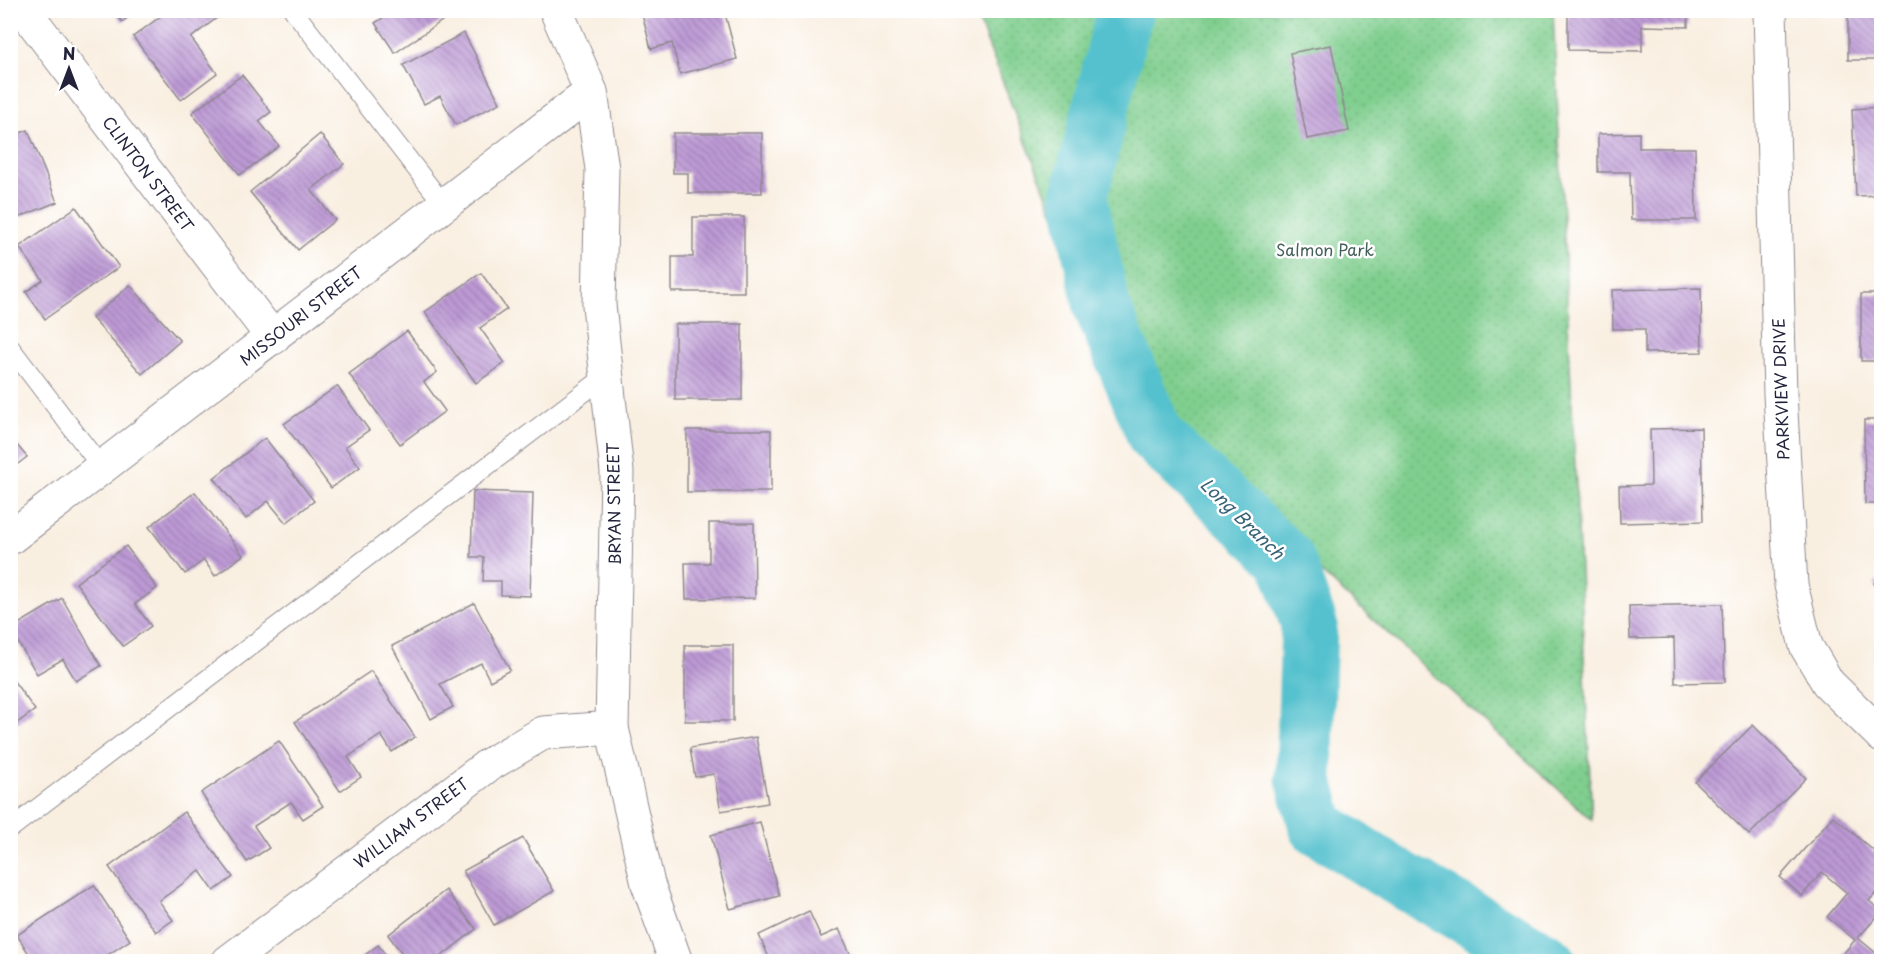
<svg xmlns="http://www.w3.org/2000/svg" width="1892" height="972" font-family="'Playpen Sans',sans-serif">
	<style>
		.park { fill: url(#park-dots); stroke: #517865; stroke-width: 1.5 }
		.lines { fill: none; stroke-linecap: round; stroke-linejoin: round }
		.river { stroke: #54c1ce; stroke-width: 57 }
		.building { fill: url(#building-back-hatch) }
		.lane-casing { stroke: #8e888e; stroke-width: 20 }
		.street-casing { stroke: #8e888e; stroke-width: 35 }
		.lane { stroke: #fff; stroke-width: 18 }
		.street { stroke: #fff; stroke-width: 33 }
		.labels { text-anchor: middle; stroke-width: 5; stroke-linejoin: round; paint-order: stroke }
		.street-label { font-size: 16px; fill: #22223b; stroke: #fff }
		.park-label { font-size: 16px; fill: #435f58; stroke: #fff }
		.water-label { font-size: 18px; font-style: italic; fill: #366276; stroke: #fff }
	</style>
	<defs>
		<pattern id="park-dots" width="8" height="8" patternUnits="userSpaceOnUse" patternTransform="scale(1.5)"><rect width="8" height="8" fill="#80cf8f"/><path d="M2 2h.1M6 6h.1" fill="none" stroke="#6eb17c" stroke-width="1.8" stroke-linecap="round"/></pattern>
		<pattern id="building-back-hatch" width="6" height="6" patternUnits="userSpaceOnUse" patternTransform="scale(1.5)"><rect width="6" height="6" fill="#bd9ad5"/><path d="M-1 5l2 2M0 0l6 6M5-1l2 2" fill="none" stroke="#997dae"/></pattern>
	</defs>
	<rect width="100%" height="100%" fill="#fff"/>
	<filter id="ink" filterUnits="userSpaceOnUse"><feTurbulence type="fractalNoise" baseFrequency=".0167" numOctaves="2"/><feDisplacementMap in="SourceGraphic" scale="12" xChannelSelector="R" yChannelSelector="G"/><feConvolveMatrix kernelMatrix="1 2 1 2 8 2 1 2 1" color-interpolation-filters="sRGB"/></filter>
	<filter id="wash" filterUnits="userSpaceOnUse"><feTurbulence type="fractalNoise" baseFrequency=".008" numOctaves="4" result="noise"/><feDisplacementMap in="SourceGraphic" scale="24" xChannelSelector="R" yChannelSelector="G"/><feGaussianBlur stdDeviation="1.35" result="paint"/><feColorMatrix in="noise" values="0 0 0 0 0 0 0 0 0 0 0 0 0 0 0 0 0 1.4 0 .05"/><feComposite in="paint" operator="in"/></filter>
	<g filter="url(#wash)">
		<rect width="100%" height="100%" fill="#f9efe1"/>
		<polygon class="park" points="975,11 1553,11 1592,820 1123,391"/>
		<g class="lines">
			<polyline class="river" points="1125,10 1079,197 1102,307 1156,437 1286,559 1309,624 1304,778 1317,826 1392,874 1548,962"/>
		</g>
		<g id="blocks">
			<g class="building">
				<polygon points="113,10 138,10 122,22"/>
				<polygon points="169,10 227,10 191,38 217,73 181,100 133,37"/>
				<polygon points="395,10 458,10 395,53 375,23"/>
				<polygon points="655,10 724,10 737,59 680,74 672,43 651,49 642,14"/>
				<polygon points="1626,10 1688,10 1688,27 1642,26 1642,51 1568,50 1568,14 1626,14"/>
				<rect x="1848" y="10" width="34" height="50"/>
				<polygon points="464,33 500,103 456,125 440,96 424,104 403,65"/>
				<polygon points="1331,45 1349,131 1307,139 1290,53"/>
				<polygon points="242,75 271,112 259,121 279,146 240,175 192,113"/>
				<polygon points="1882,107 1882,195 1856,196 1852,109"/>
				<polygon points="28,130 57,202 10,221 10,137"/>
				<polygon points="673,133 762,133 762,193 688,193 688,173 673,173"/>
				<polygon points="1639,133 1639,148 1695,148 1696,220 1631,220 1630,172 1598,172 1598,134"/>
				<polygon points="320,134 344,164 311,190 335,220 298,250 250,192"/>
				<polygon points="76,207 119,267 45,319 26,292 43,280 19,247"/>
				<polygon points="693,217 744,217 744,292 672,292 672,257 693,257"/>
				<polygon points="481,273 507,309 480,328 505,363 476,383 425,312"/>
				<polygon points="130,285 180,341 142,374 92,318"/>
				<polygon points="1701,288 1702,352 1645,353 1645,329 1613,329 1612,290"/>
				<rect x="1861" y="294" width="21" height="67"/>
				<rect x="675" y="324" width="67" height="76"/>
				<polygon points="407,331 437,372 424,382 445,411 400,444 349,374"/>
				<polygon points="337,386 369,430 345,447 360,467 331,488 284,424"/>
				<polygon points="1864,420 1882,420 1882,504 1865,504"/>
				<polygon points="1701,428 1703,521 1620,523 1619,486 1651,485 1650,429"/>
				<rect x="687" y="430" width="84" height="62"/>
				<polygon points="10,437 27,457 10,470"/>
				<polygon points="265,438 314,501 286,523 268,501 246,519 214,478"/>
				<polygon points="473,491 533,493 530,596 501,595 501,581 483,581 484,557 471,557"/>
				<polygon points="195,492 243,555 215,576 204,560 185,574 149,527"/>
				<polygon points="709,523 754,523 755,598 686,599 685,563 709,563"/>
				<polygon points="126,546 157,588 135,604 151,626 123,646 76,583"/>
				<polygon points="1882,580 1882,599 1874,583"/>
				<polygon points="62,598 101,666 76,681 63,659 37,674 10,629"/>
				<polygon points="474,603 510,670 490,681 481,663 440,684 453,707 431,719 392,646"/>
				<polygon points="1722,604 1725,682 1675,683 1674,638 1630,639 1629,606"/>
				<rect x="685" y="645" width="48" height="76"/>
				<polygon points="371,671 415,737 392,752 381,735 348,757 361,777 340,791 295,722"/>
				<polygon points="10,676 35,710 10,728"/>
				<polygon points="1753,725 1806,778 1749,835 1695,782"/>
				<polygon points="756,737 768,803 721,811 714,774 695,777 690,748"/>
				<polygon points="279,741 323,806 303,819 291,802 254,826 269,848 247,862 201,793"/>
				<polygon points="184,812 233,877 214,891 200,871 159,901 173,920 156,932 109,867"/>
				<polygon points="1833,816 1882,858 1882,886 1869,901 1882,911 1858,938 1882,958 1882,962 1836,962 1855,940 1827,917 1847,893 1822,872 1802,896 1780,877"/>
				<polygon points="760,822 779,896 730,909 711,835"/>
				<polygon points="523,838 554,891 494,925 463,871"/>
				<polygon points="94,885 130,940 97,962 34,962 17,935"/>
				<polygon points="446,890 476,929 434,962 409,962 388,935"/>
				<polygon points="809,911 821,937 839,929 854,962 771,962 759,935"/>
				<polygon points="378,945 391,962 356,962"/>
			</g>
		</g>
	</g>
	<g filter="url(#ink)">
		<use href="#blocks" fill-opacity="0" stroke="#8e888e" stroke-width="1.5"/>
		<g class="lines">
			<g class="lane-casing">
				<g id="lane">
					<polyline points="293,10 444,205"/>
					<polyline points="10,347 102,468"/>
					<polyline points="10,829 607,375"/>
				</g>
			</g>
			<g class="street-casing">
				<g id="street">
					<polyline points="24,10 273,338"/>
					<polyline points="556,10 591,92 602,169 599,305 617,472 612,728 648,884 676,962"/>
					<polyline points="1770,10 1780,394 1791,585 1806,646 1828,683 1882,736"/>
					<polyline points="10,538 591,92"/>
					<polyline points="228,962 487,766 543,733 612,728"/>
				</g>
			</g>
			<use href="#lane" class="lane"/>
			<use href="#street" class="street"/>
		</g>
	</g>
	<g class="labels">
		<g class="street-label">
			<text transform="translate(148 174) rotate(53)" y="6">CLINTON STREET</text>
			<text transform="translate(301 316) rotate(-38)" y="6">MISSOURI STREET</text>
			<text transform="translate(1781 389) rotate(-92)" y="6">PARKVIEW DRIVE</text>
			<text transform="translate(614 504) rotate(-91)" y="6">BRYAN STREET</text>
			<text transform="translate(411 823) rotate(-37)" y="6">WILLIAM STREET</text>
		</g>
		<g class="park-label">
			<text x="1325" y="256">Salmon Park</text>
		</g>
		<g class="water-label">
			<text transform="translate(1242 519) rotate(44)" y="6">Long Branch</text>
		</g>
	</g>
	<rect width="1892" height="972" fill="none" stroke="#fff" stroke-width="36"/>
	<g transform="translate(69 69)" stroke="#ffffff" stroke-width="4.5" paint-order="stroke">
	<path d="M0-4.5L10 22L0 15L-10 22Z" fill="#22223b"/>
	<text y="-9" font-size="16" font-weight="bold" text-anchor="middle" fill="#22223b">N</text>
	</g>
</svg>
